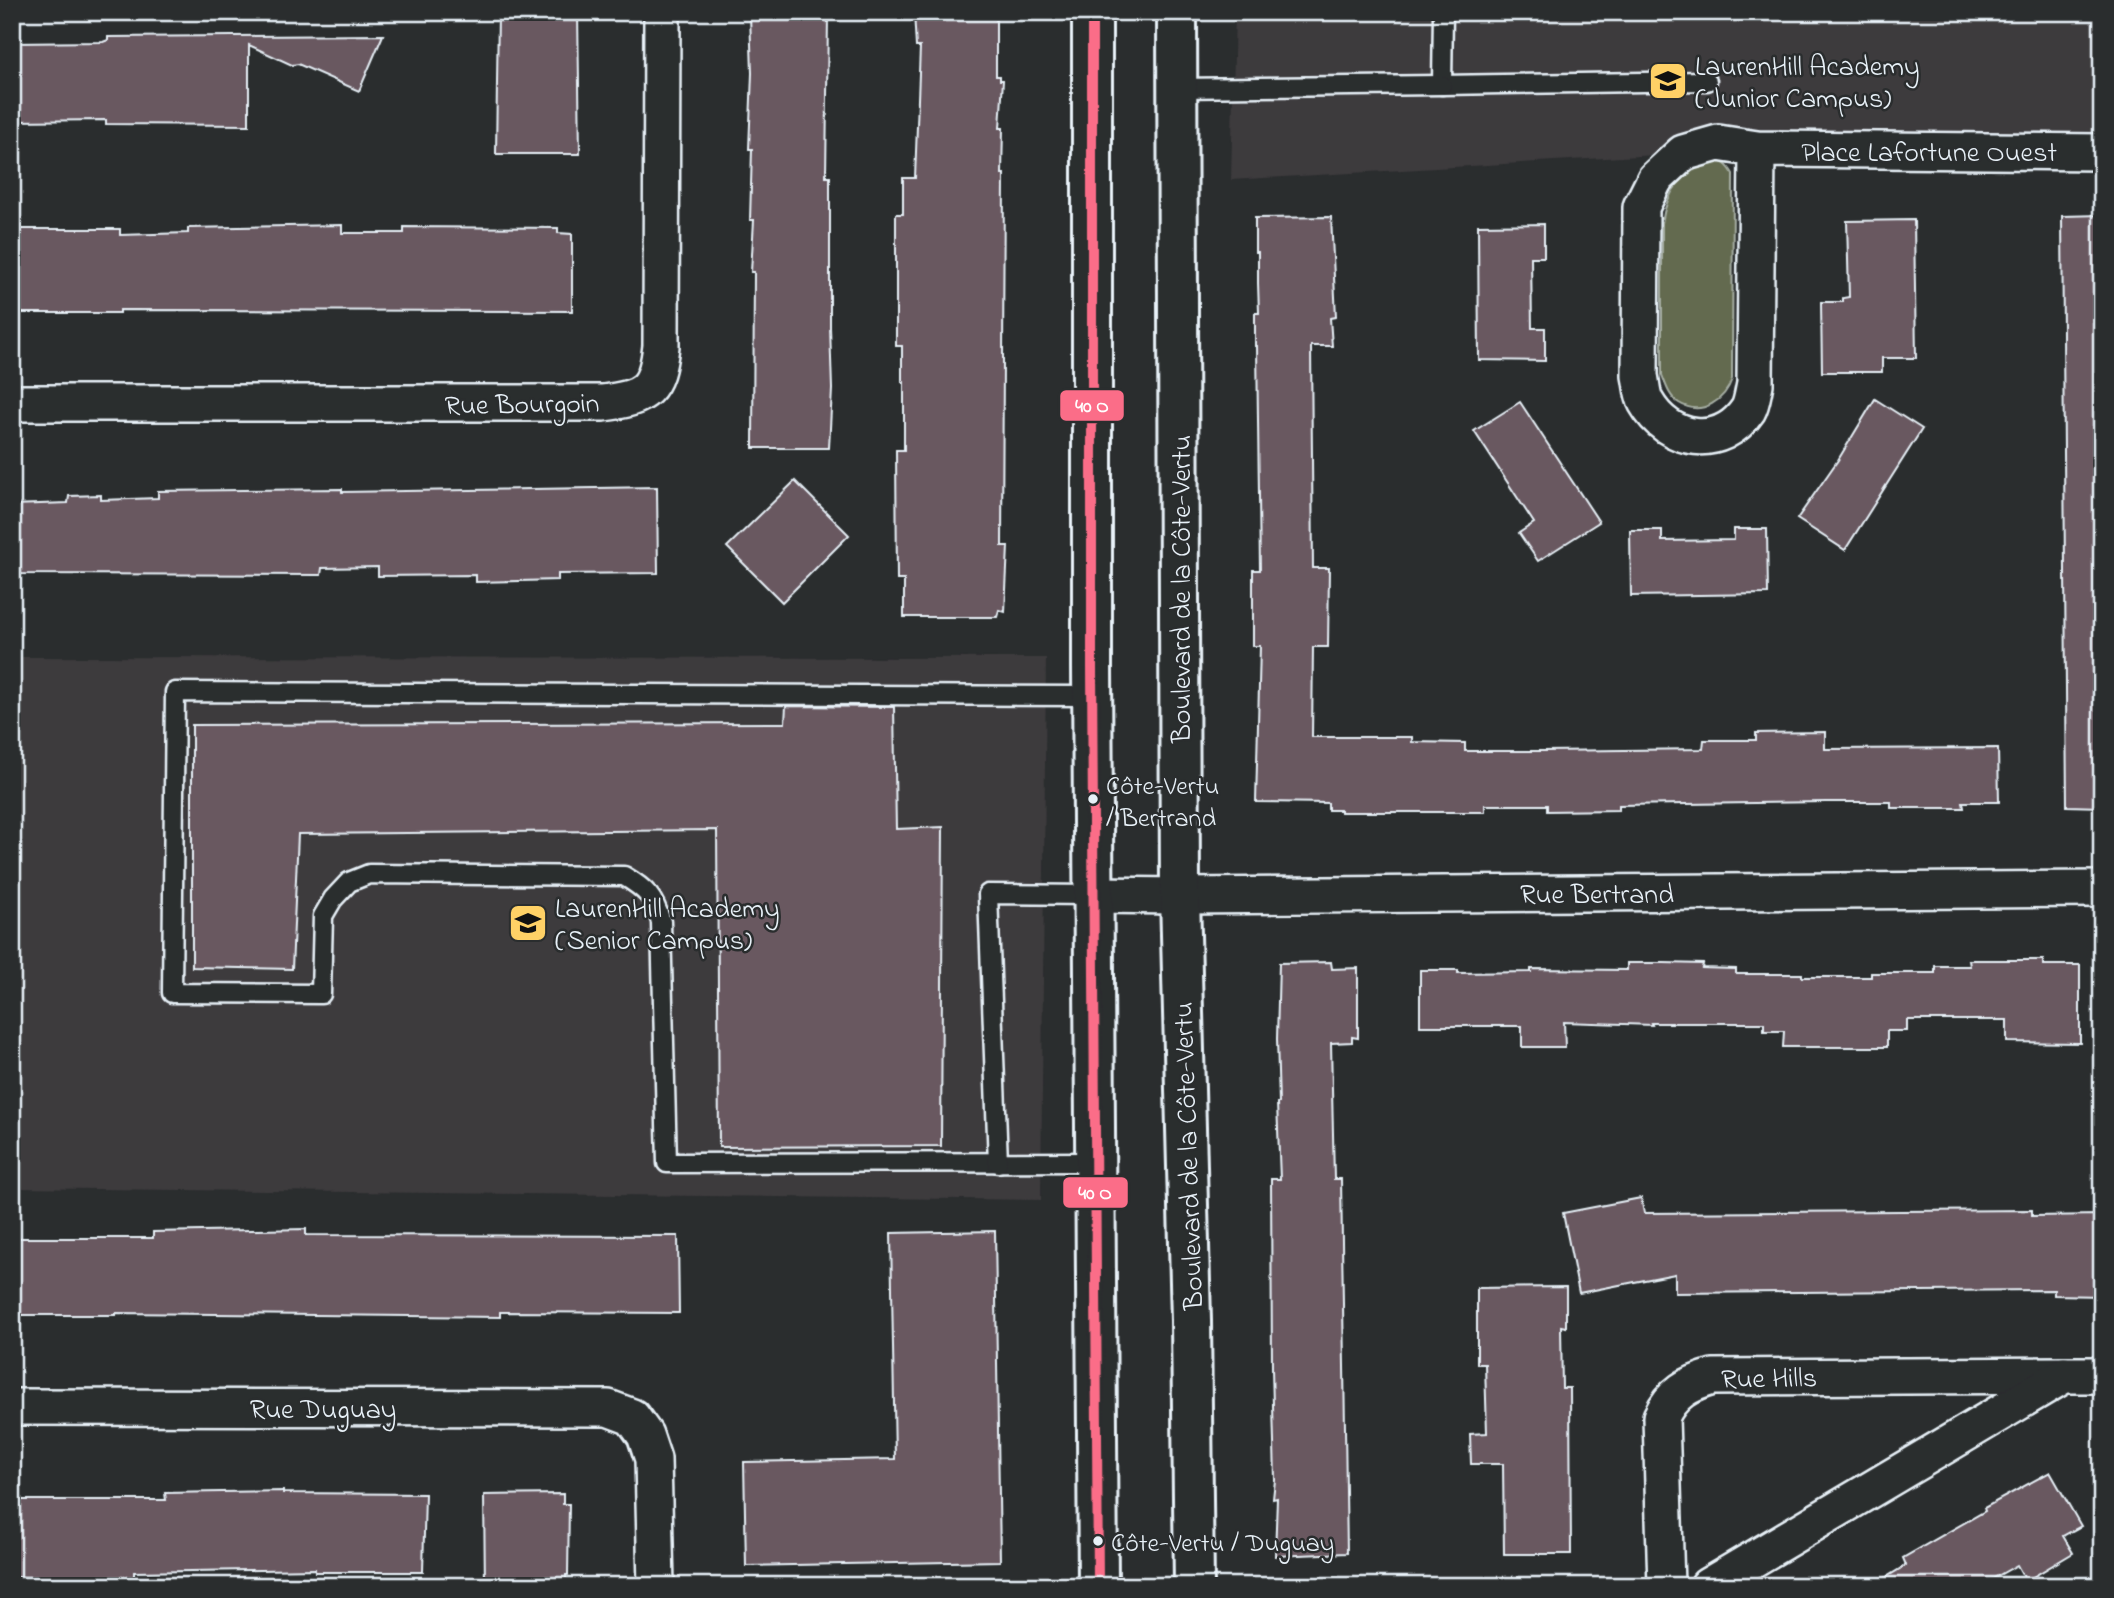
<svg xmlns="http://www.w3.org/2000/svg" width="2114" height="1598" font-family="'Indie Flower',sans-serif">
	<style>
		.built { fill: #3d3a3d }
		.green { fill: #646a50; stroke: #a6aea4; stroke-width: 2 }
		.building { fill: #695860; stroke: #e8f1f8; stroke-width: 2 }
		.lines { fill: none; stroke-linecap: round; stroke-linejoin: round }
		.service-casing { stroke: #e8f1f8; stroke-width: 23 }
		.minor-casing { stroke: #e8f1f8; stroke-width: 40 }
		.secondary-casing { stroke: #e8f1f8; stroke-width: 44 }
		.service { stroke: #2a2d2e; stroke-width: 18 }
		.minor { stroke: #2a2d2e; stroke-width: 35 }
		.secondary { stroke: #2a2d2e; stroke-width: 38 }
		.bus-1-casing { stroke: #2a2d2e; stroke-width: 16 }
		.bus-1 { stroke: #fb6d88; stroke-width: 10 }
		.bus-dot { fill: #e8f1f8; stroke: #2a2d2e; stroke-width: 2.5 }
		.labels { text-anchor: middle; stroke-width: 5; stroke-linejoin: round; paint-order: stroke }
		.bus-label { font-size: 26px; fill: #e8f1f8; stroke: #2a2d2e; text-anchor: start }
		.poi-label { font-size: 28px; fill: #e8f1f8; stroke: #2a2d2e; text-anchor: start }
		.street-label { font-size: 28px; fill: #e8f1f8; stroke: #2a2d2e }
		.line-badge { stroke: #2a2d2e; stroke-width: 2.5 }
		.badge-label { font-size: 19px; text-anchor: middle; font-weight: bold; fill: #fff }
	</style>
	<rect width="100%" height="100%" fill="#2a2d2e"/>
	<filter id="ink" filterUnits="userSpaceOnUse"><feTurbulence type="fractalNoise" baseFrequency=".0143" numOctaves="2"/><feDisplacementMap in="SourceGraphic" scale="14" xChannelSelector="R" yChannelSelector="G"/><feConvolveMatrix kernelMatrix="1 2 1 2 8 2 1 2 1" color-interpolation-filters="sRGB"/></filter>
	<g filter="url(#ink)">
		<g class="built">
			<polygon points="1235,12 2102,12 2102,152 1757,149 1231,180"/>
			<polygon points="12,657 1046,658 1041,1200 12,1188"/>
		</g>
		<path class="green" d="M 1713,160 C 1723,161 1728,165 1733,174 L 1732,379 C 1725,400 1702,417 1679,403 C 1669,397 1666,385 1662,375 L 1662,223 C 1667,189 1682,173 1713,160 Z"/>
		<g class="building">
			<polygon points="498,12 578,12 580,154 496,154"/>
			<polygon points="914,12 996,12 996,76 1000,76 1000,80 1003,80 1000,128 1003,128 1002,174 1004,174 1002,546 1008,546 1005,612 999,610 997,617 904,617 904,580 897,580 896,450 904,450 904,382 902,382 902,346 896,346 896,214 903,214 903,178 915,178 920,47 916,47"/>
			<polygon points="750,15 828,15 826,177 830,177 830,327 832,389 829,448 753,448 754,272 751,272 754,220 750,220 752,149 749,149 752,73"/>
			<polygon points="383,35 359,91 298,64 292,65 249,45 249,125 106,124 106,120 12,121 12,43 103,42 108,40 108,37"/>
			<polygon points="2102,215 2102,807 2067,806 2062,216"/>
			<polygon points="1331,217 1336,317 1330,318 1332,346 1311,346 1313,568 1329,568 1328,647 1313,647 1312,737 1412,737 1412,742 1465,743 1465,751 1544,751 1703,749 1704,740 1756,740 1756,733 1825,732 1825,749 1998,748 1999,802 1963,802 1964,808 1891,808 1891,802 1827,802 1619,805 1619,810 1547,811 1547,805 1485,805 1485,812 1341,812 1341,810 1328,810 1328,803 1256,802 1260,646 1253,646 1253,570 1260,570 1257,346 1255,346 1255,313 1259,313 1258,283 1258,252 1255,252 1255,218"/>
			<polygon points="1914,220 1916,358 1882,358 1882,372 1822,372 1821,302 1843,302 1843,298 1849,297 1847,221"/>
			<polygon points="1544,224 1544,257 1531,257 1532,328 1545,328 1545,361 1479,360 1478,225"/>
			<polygon points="342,225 342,233 404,233 404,227 558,228 558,233 572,234 572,311 120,310 120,313 12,313 12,229 120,229 120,235 188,233 188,228"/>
			<polygon points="1875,399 1922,429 1845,550 1797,519 1838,460"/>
			<polygon points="1520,402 1599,522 1538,561 1519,533 1534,523 1474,431"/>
			<polygon points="795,481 849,535 782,602 727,547"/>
			<polygon points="657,487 658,573 558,574 558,580 476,582 476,575 378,576 378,567 322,568 321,575 12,574 12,505 68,503 69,496 101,495 101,500 158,498 158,491 342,489 342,492"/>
			<polygon points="1734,529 1767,529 1768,594 1631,596 1630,530 1662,530 1662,541 1734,540"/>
			<polygon points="786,706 894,707 896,829 943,827 941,1146 719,1147 717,830 298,834 292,969 192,967 192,725 785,723"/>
			<polygon points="1969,960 2043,960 2043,965 2080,965 2080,1043 2007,1042 2007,1020 1907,1020 1907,1031 1887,1031 1887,1047 1783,1047 1784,1031 1764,1031 1764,1023 1651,1023 1652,1025 1564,1022 1565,1047 1522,1047 1522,1026 1420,1026 1420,970 1458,970 1458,973 1531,972 1531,969 1627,970 1627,963 1664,963 1703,964 1702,968 1736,969 1736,974 1802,974 1802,977 1871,977 1871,973 1935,973 1935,966 1970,966"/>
			<polygon points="1331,962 1332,969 1358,968 1358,1038 1352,1037 1352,1042 1331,1043 1334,1179 1341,1179 1347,1553 1275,1556 1277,1498 1273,1499 1275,1480 1272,1368 1271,1179 1280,1179 1277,1103 1279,1103 1277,1039 1279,963"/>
			<polygon points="1641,1198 1644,1213 2032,1210 2032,1216 2102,1215 2102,1296 2054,1295 2054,1290 1675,1293 1675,1274 1579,1293 1563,1213"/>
			<polygon points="306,1229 306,1235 678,1236 679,1313 500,1312 500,1317 116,1313 116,1315 12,1315 12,1238 153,1238 153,1232"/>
			<polygon points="995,1231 1000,1561 746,1566 744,1462 895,1459 891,1233"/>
			<polygon points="1566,1287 1566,1327 1561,1326 1562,1388 1570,1388 1571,1554 1504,1554 1503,1464 1471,1464 1470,1434 1487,1433 1485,1364 1477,1364 1477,1288"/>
			<polygon points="2050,1472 2081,1526 2063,1536 2073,1553 2026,1581 2017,1565 1980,1586 1872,1586 1906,1565 1903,1558 1985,1511 1984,1508"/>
			<polygon points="283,1491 283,1493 425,1494 423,1572 315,1572 315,1569 134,1572 134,1578 15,1577 15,1500 166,1500 165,1493"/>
			<polygon points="563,1494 563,1504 569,1504 568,1575 566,1575 566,1586 485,1586 484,1495"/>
		</g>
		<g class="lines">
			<g class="service-casing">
				<g id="service">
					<polyline points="1443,12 1442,85 1707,81"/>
					<polyline points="1178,88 1442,85"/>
					<path d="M 1092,696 L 175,692 L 172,993 L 321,994 L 323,916 L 333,899 L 349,882 L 369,874 L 624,876 C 646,889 654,897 661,922 L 667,1163 L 1096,1162"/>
					<polyline points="998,1163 988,894 1093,895"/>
				</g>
			</g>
			<g class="minor-casing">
				<g id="minor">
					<path d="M 1757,149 L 1755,384 C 1753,392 1752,403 1748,410 C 1721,450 1669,443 1646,402 C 1642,395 1642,384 1640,376 L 1641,207 L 1655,179 L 1683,153 L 1718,143 L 1757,149 L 2102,152"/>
					<path d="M 12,403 L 603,403 C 647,398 656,389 661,346 L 662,12"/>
					<polyline points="1093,895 1180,896 2102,889"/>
					<polyline points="12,1407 608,1408 632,1417 645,1435 653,1459 656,1586"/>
					<path d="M 1666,1586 L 1661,1417 C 1672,1393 1688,1384 1713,1377 L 2064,1375"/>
					<polyline points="1708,1586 2064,1375 2102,1375"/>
				</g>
			</g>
			<g class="secondary-casing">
				<g id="secondary">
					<polyline points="1092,12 1092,667 1098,1586"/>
					<polyline points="1177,12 1180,896 1191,1321 1194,1586"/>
				</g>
			</g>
			<use href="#service" class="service"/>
			<use href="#minor" class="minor"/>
			<use href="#secondary" class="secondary"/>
			<g class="bus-1-casing">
				<polyline id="bus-1" points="1092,12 1092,667 1098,1586"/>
			</g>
			<use href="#bus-1" class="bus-1"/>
		</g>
	</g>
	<defs>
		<g id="school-square" transform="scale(2.0125)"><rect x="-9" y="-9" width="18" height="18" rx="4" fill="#ffd166" stroke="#2a2d2e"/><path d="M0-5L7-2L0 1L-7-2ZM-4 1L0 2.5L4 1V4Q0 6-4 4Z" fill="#111"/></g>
	</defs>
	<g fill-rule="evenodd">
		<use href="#school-square" x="1668" y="81"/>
		<use href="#school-square" x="528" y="923"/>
	</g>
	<g class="bus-dot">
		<circle cx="1093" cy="799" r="6"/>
		<circle cx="1098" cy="1541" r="6"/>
	</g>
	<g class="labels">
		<g class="bus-label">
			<text x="1106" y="794">Côte-Vertu<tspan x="1106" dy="32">/ Bertrand</tspan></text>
			<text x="1111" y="1551">Côte-Vertu / Duguay</text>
		</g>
		<g class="poi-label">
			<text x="1695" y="75">LaurenHill Academy<tspan x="1695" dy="32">(Junior Campus)</tspan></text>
			<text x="555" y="917">LaurenHill Academy<tspan x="555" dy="32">(Senior Campus)</tspan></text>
		</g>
		<g class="street-label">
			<text x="1929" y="161">Place Lafortune Ouest</text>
			<text transform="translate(522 403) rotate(-1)" y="10">Rue Bourgoin</text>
			<text transform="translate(1180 589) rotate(-90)" y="10">Boulevard de la Côte-Vertu</text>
			<text x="1597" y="903">Rue Bertrand</text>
			<text transform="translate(1187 1156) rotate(-92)" y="10">Boulevard de la Côte-Vertu</text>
			<text transform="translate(1769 1377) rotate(-1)" y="10">Rue Hills</text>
			<text x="323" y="1418">Rue Duguay</text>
		</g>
	</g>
	<g class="line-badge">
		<rect x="1059" y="389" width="66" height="33" rx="7" fill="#fb6d88"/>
		<rect x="1062" y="1176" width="67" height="33" rx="7" fill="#fb6d88"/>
	</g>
	<g class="badge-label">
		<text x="1092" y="412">40 O</text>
		<text x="1095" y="1199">40 O</text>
	</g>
	<rect width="2114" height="1598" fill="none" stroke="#2a2d2e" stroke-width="42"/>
	<rect x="21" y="21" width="2072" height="1556" fill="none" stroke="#e8f1f8" stroke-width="2.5" filter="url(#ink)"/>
</svg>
